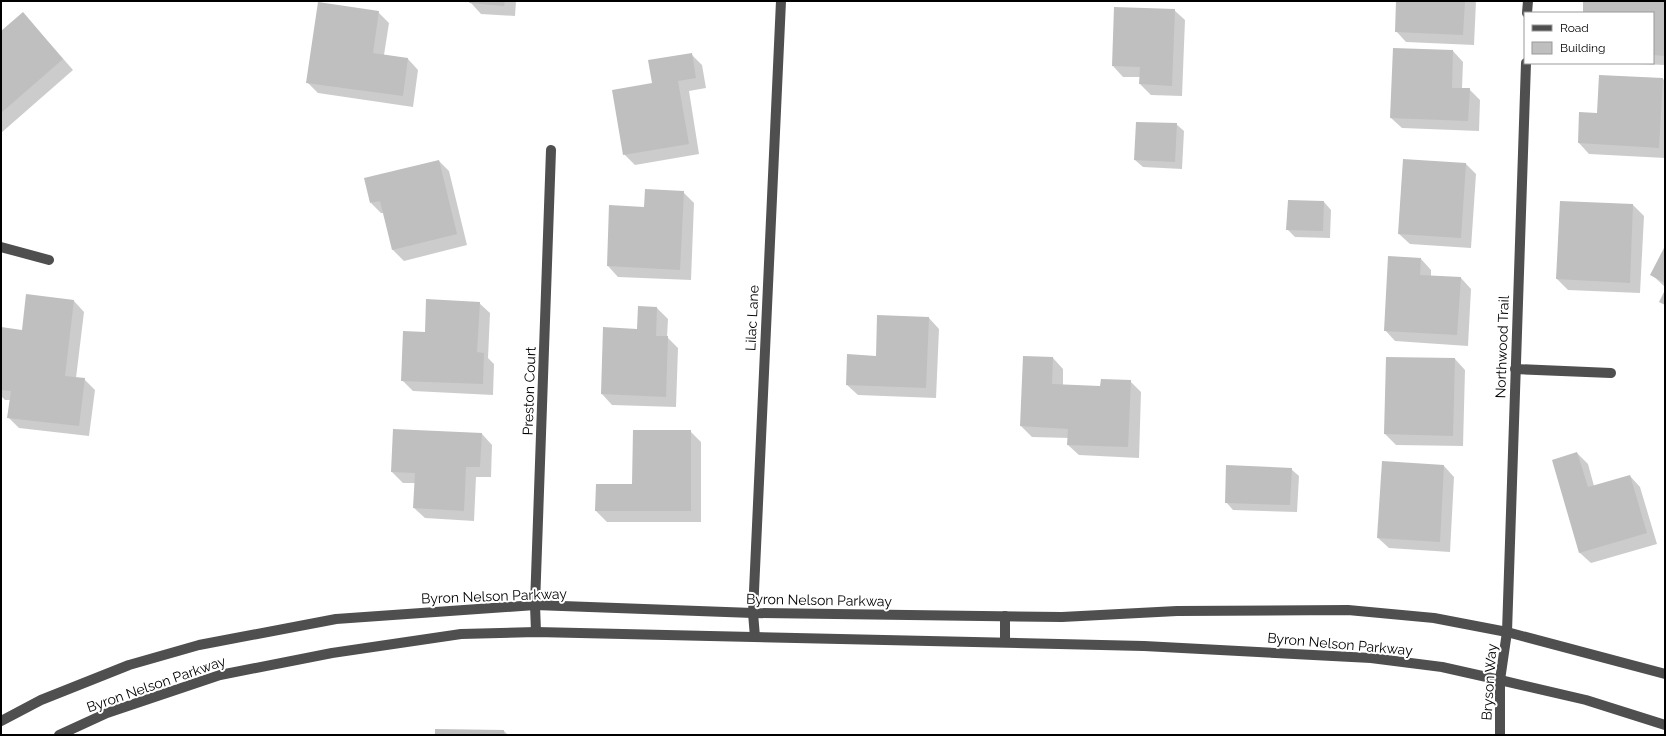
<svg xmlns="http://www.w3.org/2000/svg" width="1666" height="736" font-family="Raleway,sans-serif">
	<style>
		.shadow { fill: #0003 }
		.building { fill: #bfbfbf }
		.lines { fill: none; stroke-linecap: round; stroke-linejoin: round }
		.minor { stroke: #4f4f4f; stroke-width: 10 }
		.labels { text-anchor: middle; stroke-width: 4; stroke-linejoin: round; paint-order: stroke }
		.street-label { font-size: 14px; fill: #000; stroke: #fff }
	</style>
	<rect width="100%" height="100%" fill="#fff"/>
	<g class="shadow">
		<polygon points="471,1 516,1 515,16 481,14 471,3"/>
		<polygon points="1393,1 1476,1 1474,45 1406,42 1396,31 1397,2"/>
		<polygon points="1584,1 1665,1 1665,65 1609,63 1653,63 1653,13 1584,13"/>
		<polygon points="1174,10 1185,20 1182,96 1151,95 1140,84 1141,77 1123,77 1113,66"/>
		<polygon points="378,12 389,23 384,55 408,59 418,70 413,107 318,93 307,82"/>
		<polygon points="23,13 73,70 1,133 1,32"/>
		<polygon points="1453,51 1463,62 1462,89 1469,89 1480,100 1479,131 1402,128 1391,118"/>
		<polygon points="691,54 702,65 706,88 689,91 699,154 635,165 624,154 653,84"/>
		<polygon points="1663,79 1665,81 1665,158 1589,154 1579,143 1580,113 1598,114"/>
		<polygon points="1176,124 1184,131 1182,169 1143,167 1135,160"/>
		<polygon points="439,161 449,171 467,245 404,261 393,250 384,213 381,213 371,203"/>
		<polygon points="1465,163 1476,174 1471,248 1410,244 1399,234"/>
		<polygon points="683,192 694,203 691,280 618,277 608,266 645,208"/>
		<polygon points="1324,202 1331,210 1330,238 1295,237 1287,229"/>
		<polygon points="1633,205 1644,216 1640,293 1568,290 1557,279"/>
		<polygon points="1665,248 1665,287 1651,274"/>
		<polygon points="1421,259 1431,270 1431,276 1461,278 1471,289 1468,346 1395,341 1385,330"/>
		<polygon points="74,301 84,312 76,378 84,379 95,390 89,436 19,428 8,417 10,400 5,400 1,396 1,334 23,331"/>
		<polygon points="479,303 490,313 488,358 494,364 493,395 413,391 402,380 426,333"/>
		<polygon points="657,308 668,319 667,337 678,348 676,407 612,405 602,394 638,330"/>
		<polygon points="929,318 939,329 936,398 858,395 847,385 877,357"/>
		<polygon points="1024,357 1053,358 1063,369 1063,385 1101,387 1130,381 1141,392 1139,458 1079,455 1068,445 1069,438 1032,437 1021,426"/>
		<polygon points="1455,359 1465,370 1463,446 1396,445 1385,434"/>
		<polygon points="690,431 701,442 701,522 607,522 596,511 633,485"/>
		<polygon points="482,434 492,445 491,477 476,477 474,521 425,518 414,508 415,483 403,483 392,472"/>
		<polygon points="1577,453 1588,464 1594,486 1630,476 1640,487 1657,544 1591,563 1580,553 1553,460"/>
		<polygon points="1444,466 1454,477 1450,552 1389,548 1378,538"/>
		<polygon points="1291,469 1299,476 1297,512 1233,510 1226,502"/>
		<polygon points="436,730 504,731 508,735 436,735"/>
	</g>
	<g class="building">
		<polygon points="470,1 505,1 504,6 469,3"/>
		<polygon points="1396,1 1465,1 1463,35 1395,32"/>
		<polygon points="1583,1 1665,1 1665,56 1653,55 1653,13 1583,13"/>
		<polygon points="318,2 379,11 373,53 408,58 403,96 306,83"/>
		<polygon points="1114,7 1175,9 1172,86 1139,84 1140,67 1112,66"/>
		<polygon points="23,12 63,59 1,113 1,31"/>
		<polygon points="1393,48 1453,50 1452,88 1470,88 1468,121 1390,118"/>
		<polygon points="692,53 696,78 678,81 689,144 623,155 612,90 652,83 648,60"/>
		<polygon points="1599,75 1663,78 1659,148 1578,143 1579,112 1597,113"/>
		<polygon points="1136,122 1177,123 1175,162 1134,160"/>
		<polygon points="1403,159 1466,163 1461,238 1398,234"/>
		<polygon points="439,160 457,234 392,250 380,201 370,203 364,178"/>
		<polygon points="645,189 684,191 680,270 607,266 609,205 644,207"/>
		<polygon points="1288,200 1324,201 1323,231 1286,230"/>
		<polygon points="1560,201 1633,204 1630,283 1556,279"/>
		<polygon points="1665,246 1665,283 1650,275"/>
		<polygon points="1388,256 1421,258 1420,275 1461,277 1457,335 1384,331"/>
		<polygon points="1665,290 1665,305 1659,302"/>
		<polygon points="26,294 74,300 65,376 85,378 79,426 7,418 11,391 1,390 1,327 22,330"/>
		<polygon points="426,299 480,302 477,352 484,353 483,384 401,381 403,331 425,332"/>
		<polygon points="638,306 657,307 656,336 668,336 666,397 601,394 603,327 637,329"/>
		<polygon points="877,315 929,317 926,388 846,385 847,354 876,356"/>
		<polygon points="1023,356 1053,357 1052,384 1100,386 1101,379 1131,380 1128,447 1067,445 1068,429 1020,426"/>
		<polygon points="1386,357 1455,358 1453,436 1384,434"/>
		<polygon points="393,429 482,433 480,467 466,467 464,511 413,508 415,473 391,472"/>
		<polygon points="633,430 691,430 691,511 595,511 596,484 632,484"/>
		<polygon points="1577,452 1588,487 1630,475 1647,533 1579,553 1552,460"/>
		<polygon points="1382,461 1444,465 1440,542 1377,538"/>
		<polygon points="1226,465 1292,468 1290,505 1225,503"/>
		<polygon points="435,729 504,730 504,735 435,735"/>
	</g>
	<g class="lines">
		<g class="minor">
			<polyline points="1527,13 1528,1"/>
			<polyline points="1,247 49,260"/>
			<polyline points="1515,369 1611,373"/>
			<polyline points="536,632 535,605 551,150"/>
			<polyline points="755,637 753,613 781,1"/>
			<polyline points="1005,642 1005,616"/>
			<polyline points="1,721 41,700 129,665 199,645 336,619 535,605 753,613 1062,617 1177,611 1348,610 1434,618 1507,632 1665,674"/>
			<polyline points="59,735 107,713 220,675 332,653 461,634 536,632 1144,646 1371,658 1442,667 1500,680 1586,700 1665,725"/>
			<polyline points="1500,735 1500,680 1507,632 1526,63"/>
		</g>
	</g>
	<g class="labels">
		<g class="street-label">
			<text transform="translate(752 318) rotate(-87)" y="5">Lilac Lane</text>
			<text transform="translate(1502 347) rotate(-88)" y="5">Northwood Trail</text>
			<text transform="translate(529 391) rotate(-88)" y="5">Preston Court</text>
			<text transform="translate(494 596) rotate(-2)" y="5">Byron Nelson Parkway</text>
			<text transform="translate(819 600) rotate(1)" y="5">Byron Nelson Parkway</text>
			<text transform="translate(1340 644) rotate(5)" y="5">Byron Nelson Parkway</text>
			<text transform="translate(1489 682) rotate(-86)" y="5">Bryson Way</text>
			<text transform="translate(156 684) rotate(-19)" y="5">Byron Nelson Parkway</text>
		</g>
	</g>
	<rect width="1666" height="736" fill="none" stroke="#000000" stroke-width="4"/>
	<rect x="1524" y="12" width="130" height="52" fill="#ffffff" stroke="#999999"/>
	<rect x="1532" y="25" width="20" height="6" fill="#4f4f4f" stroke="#999999"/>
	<text x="1560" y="32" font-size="12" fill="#000000">Road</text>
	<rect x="1532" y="42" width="20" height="12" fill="#bfbfbf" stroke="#999999"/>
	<text x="1560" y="52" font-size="12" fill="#000000">Building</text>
</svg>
